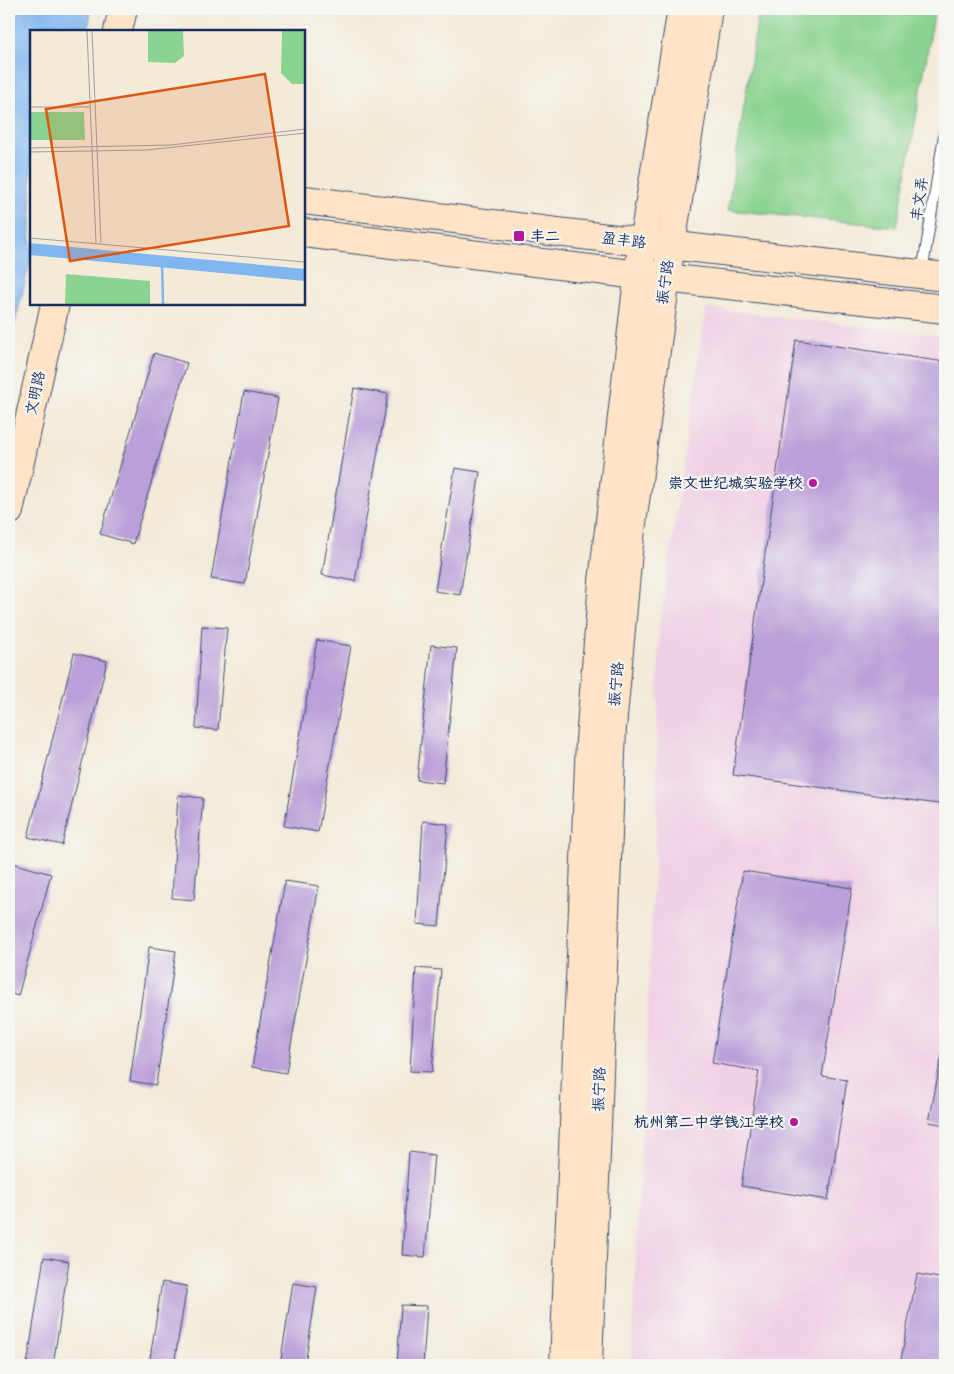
<svg xmlns="http://www.w3.org/2000/svg" width="954" height="1374" font-family="Sriracha,'LXGW WenKai TC',sans-serif">
	<style>
		.built { fill: #f0d0e4 }
		.green { fill: #8ad390; stroke: #528177 }
		.water { fill: #80b6ef; stroke: #4e72a6 }
		.building { fill: #ba9fd8 }
		.lines { fill: none; stroke-linecap: round; stroke-linejoin: round }
		.lane-casing { stroke: #3b4b70; stroke-width: 12 }
		.secondary-casing { stroke: #3b4b70; stroke-width: 30 }
		.lane { stroke: #fff; stroke-width: 10 }
		.secondary { stroke: #fee4c6; stroke-width: 28 }
		.poi-dot { fill: #b5179e; stroke: #f6f6f2; stroke-width: 2 }
		.labels { text-anchor: middle; stroke-width: 4; stroke-linejoin: round; paint-order: stroke }
		.street-label { font-size: 15px; fill: #1b2f5e; stroke: #f6f6f2 }
		.poi-label { font-size: 15px; font-weight: bold; fill: #1b2f5e; stroke: #f6f6f2; text-anchor: end }
		.inset-river { fill: none; stroke: #80b6ef; stroke-width: 2.5 }
		.inset-road { fill: none; stroke: #9d9fa7; stroke-width: 1 }
		.view { fill: #de5710; fill-opacity: 0.15; stroke: #de5710; stroke-width: 2.5 }
		.inset-edge { fill: none; stroke: #1b2f5e; stroke-width: 2.5 }
	</style>
	<rect width="100%" height="100%" fill="#f6f6f2"/>
	<filter id="ink" filterUnits="userSpaceOnUse"><feTurbulence type="fractalNoise" baseFrequency=".02" numOctaves="2"/><feDisplacementMap in="SourceGraphic" scale="10" xChannelSelector="R" yChannelSelector="G"/><feConvolveMatrix kernelMatrix="1 2 1 2 8 2 1 2 1" color-interpolation-filters="sRGB"/></filter>
	<filter id="wash" filterUnits="userSpaceOnUse"><feTurbulence type="fractalNoise" baseFrequency=".0096" numOctaves="4" result="noise"/><feDisplacementMap in="SourceGraphic" scale="20" xChannelSelector="R" yChannelSelector="G"/><feGaussianBlur stdDeviation="1.12" result="paint"/><feColorMatrix in="noise" values="0 0 0 0 0 0 0 0 0 0 0 0 0 0 0 0 0 1.4 0 .05"/><feComposite in="paint" operator="in"/></filter>
	<g filter="url(#wash)">
		<rect width="100%" height="100%" fill="#f3ead8"/>
		<polygon class="built" points="706,308 945,336 945,1365 631,1365 656,827 659,629"/>
		<polygon class="green" points="759,9 935,9 897,227 728,210"/>
		<polygon class="water" points="19,9 92,9 87,31 31,31 31,258 9,347 9,55"/>
		<g id="blocks">
			<g class="building">
				<polygon points="796,340 945,362 945,805 733,775"/>
				<polygon points="154,353 187,363 133,544 100,534"/>
				<polygon points="354,388 388,394 355,581 322,575"/>
				<polygon points="244,392 278,398 245,584 211,579"/>
				<polygon points="455,468 480,472 460,595 435,591"/>
				<polygon points="202,626 227,628 218,730 196,728"/>
				<polygon points="317,640 351,646 318,832 284,826"/>
				<polygon points="431,645 457,648 443,783 417,780"/>
				<polygon points="74,653 107,661 62,845 28,837"/>
				<polygon points="178,795 203,798 194,900 172,898"/>
				<polygon points="423,821 448,824 439,926 417,924"/>
				<polygon points="12,863 51,874 18,996 9,993 9,876"/>
				<polygon points="743,871 852,888 822,1076 847,1080 828,1200 741,1186 759,1071 712,1063"/>
				<polygon points="285,881 319,886 286,1073 252,1067"/>
				<polygon points="149,947 176,951 156,1085 130,1081"/>
				<polygon points="416,968 441,970 432,1072 410,1071"/>
				<polygon points="944,1044 945,1044 945,1125 929,1122"/>
				<polygon points="409,1152 434,1155 425,1257 402,1255"/>
				<polygon points="44,1257 69,1261 53,1365 27,1365"/>
				<polygon points="917,1274 945,1279 945,1365 900,1365"/>
				<polygon points="162,1282 187,1286 174,1365 149,1365"/>
				<polygon points="293,1283 317,1287 305,1365 280,1365"/>
				<polygon points="401,1305 427,1306 423,1365 397,1365"/>
			</g>
		</g>
	</g>
	<g filter="url(#ink)">
		<use href="#blocks" fill-opacity="0" stroke="#3b4b70" stroke-width="1"/>
		<g class="lines">
			<g class="lane-casing">
				<polyline id="lane" points="922,273 945,129"/>
			</g>
			<g class="secondary-casing">
				<g id="secondary">
					<polyline points="118,31 123,9"/>
					<polyline points="304,200 565,233 945,277"/>
					<polyline points="304,233 638,275 945,309"/>
					<polyline points="9,511 55,304"/>
					<polyline points="564,1365 590,740 603,581 640,261 682,9"/>
					<polyline points="588,1365 612,728 628,552 668,264 708,9"/>
				</g>
			</g>
			<use href="#lane" class="lane"/>
			<use href="#secondary" class="secondary"/>
		</g>
	</g>
	<g class="poi-dot">
		<rect x="513" y="230" width="12" height="12" rx="2.5"/>
		<circle cx="813" cy="483" r="5"/>
		<circle cx="794" cy="1122" r="5"/>
	</g>
	<g class="labels">
		<g class="street-label">
			<text transform="translate(919 199) rotate(-81)" y="5">丰文弄</text>
			<text transform="translate(624 240) rotate(7)" y="5">盈丰路</text>
			<text transform="translate(665 282) rotate(-82)" y="5">振宁路</text>
			<text transform="translate(35 393) rotate(-78)" y="5">文明路</text>
			<text transform="translate(616 684) rotate(-85)" y="5">振宁路</text>
			<text transform="translate(599 1089) rotate(-88)" y="5">振宁路</text>
		</g>
		<g class="poi-label">
			<text x="530" y="241" text-anchor="start">丰二</text>
			<text x="803" y="488">崇文世纪城实验学校</text>
			<text x="784" y="1127">杭州第二中学钱江学校</text>
		</g>
	</g>
	<g transform="translate(30 30)">
		<rect width="275" height="275" fill="#f3ead8"/>
		<path d="M 118,1 L 153,1 L 154,26 L 145,33 L 118,32 ZM 252,1 L 275,1 L 275,54 L 262,54 L 251,43 ZM 0,82 L 54,82 L 55,110 L 0,110 ZM 36,244 L 120,251 L 120,274 L 35,274 Z" fill="#8ad390"/>
		<path d="M 0,213 L 275,239 L 275,251 L 0,225 Z" fill="#80b6ef"/>
		<path class="inset-river" d="M 132,232 L 133,274"/>
		<path class="inset-road" d="M 57,1 L 66,213M 62,1 L 71,213M 0,77 L 61,77M 0,118 L 141,115 L 275,99M 0,122 L 117,120 L 275,103M 0,208 L 275,232"/>
		<path class="view" d="M 235,44 L 259,196 L 40,231 L 16,79 Z"/>
		<rect width="275" height="275" class="inset-edge"/>
	</g>
	<rect width="954" height="1374" fill="none" stroke="#f6f6f2" stroke-width="30"/>
</svg>
